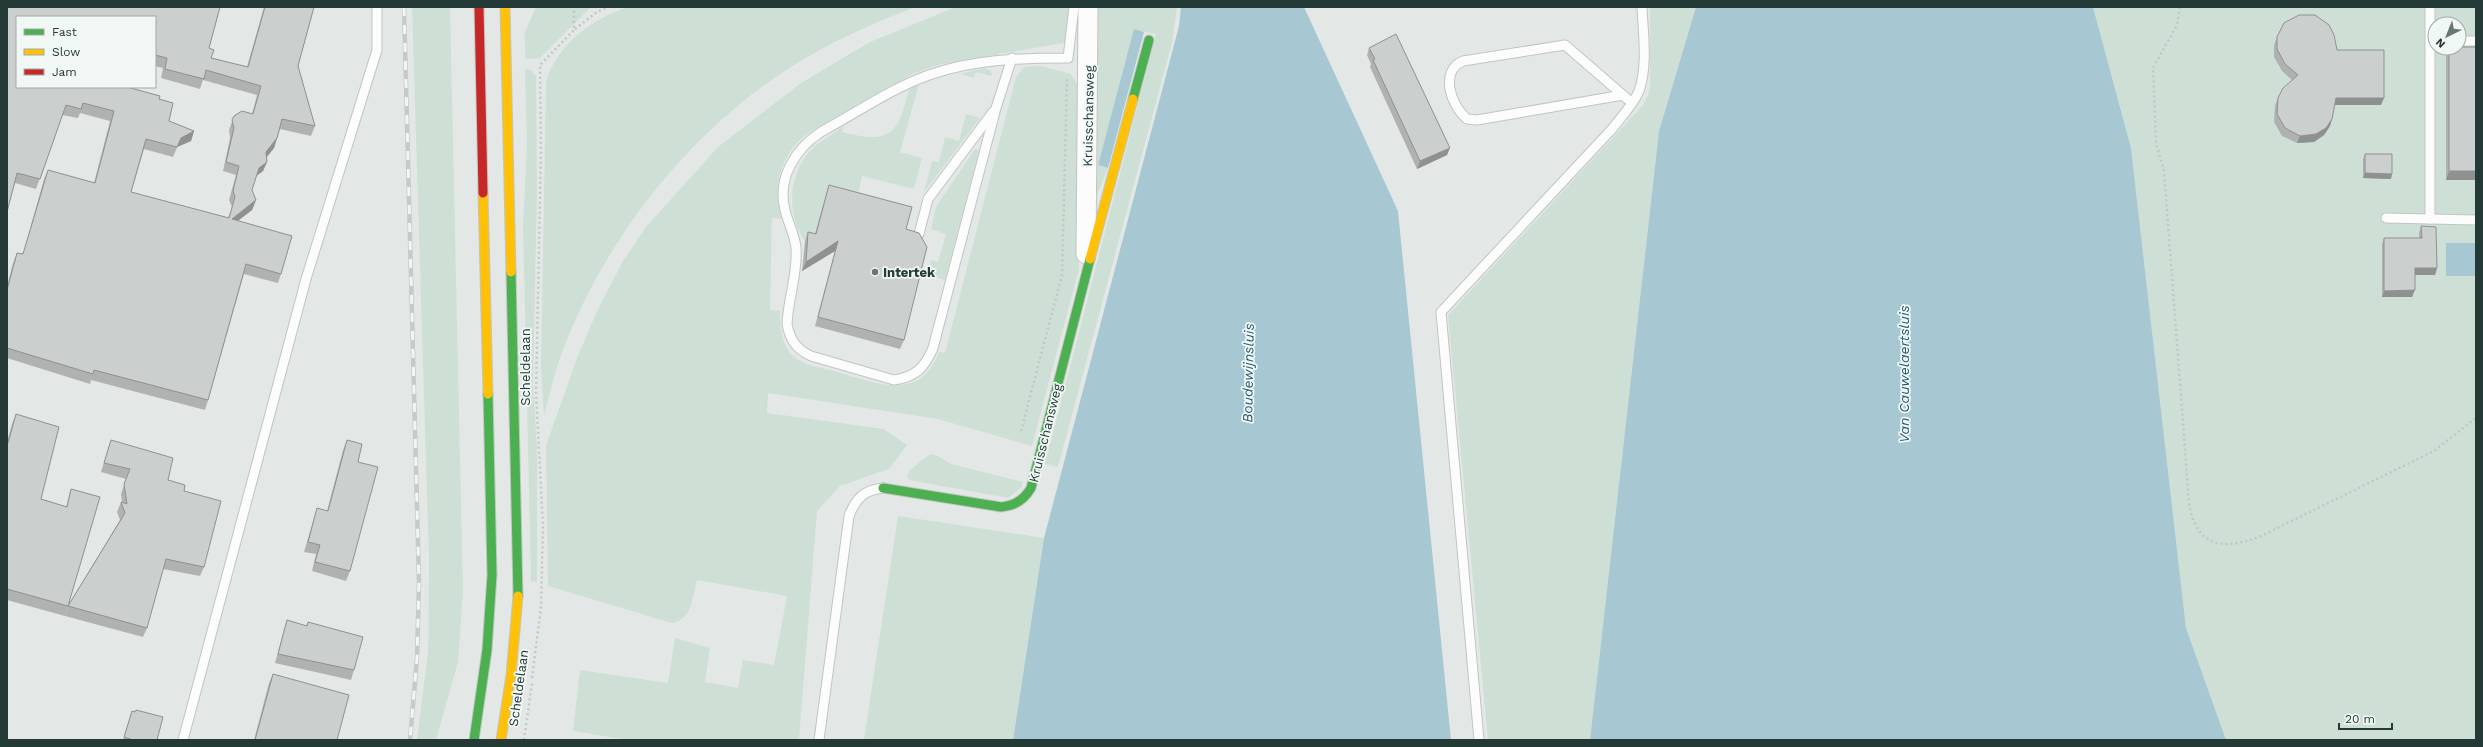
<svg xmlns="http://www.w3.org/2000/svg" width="2483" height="747" font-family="'Work Sans',sans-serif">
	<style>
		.green { fill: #cee0d5; fill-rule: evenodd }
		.water { fill: #a7c8d3 }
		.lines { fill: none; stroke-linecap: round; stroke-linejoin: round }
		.lane-casing { stroke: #c0c5c3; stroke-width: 11 }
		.street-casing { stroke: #c0c5c3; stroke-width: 21 }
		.fast-casing { stroke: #c0c6c4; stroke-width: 11 }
		.slow-casing { stroke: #c0c6c4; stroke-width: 11 }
		.jam-casing { stroke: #c0c6c4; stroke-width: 11 }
		.path { stroke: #c0c8c7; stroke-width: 2.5; stroke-dasharray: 2 3; stroke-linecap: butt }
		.lane { stroke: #fbfcfb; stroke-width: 9 }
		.street { stroke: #fbfcfb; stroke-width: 19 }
		.fast { stroke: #4caf50; stroke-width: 9 }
		.slow { stroke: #ffc107; stroke-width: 9 }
		.jam { stroke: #c62828; stroke-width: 9 }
		.rail-casing { stroke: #c6cac9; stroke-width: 4.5 }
		.rail { stroke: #f1f7f5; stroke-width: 3; stroke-dasharray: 9; stroke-linecap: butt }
		.wall { fill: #afb2b1; fill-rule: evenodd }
		.shaded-wall { fill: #8e9190 }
		.building { fill: #cbcfce; stroke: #8e9190; fill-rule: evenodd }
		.poi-dot { fill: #667774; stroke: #f1f7f5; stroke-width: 1.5 }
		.labels { text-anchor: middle; stroke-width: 3.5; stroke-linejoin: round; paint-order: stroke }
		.street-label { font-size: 13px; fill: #233a36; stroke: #f1f7f5 }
		.poi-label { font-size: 13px; font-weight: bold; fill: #233a36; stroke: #f1f7f5; text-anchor: start }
		.water-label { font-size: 14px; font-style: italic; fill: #225b71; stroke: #f1f7f5 }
	</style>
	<rect width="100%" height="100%" fill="#e3e8e6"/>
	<g class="green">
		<polygon points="412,7 450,7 463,591 458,662 436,740 417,740 428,652 429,560"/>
		<polygon points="536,7 591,7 540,58 526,59 524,34"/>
		<path d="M 628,7 L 915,7 C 872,24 830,42 791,67 C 687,133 604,240 561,355 C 554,375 549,396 544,416 L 541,368 L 546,82 C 557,44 592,19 628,7 Z"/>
		<path d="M 956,7 L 1072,7 C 1083,20 1076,36 1063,43 L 942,64 L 914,73 L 805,135 C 780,157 772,187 782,219 L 772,218 L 770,310 L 780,311 C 780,327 781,345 794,357 C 804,366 824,368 837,372 C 876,383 920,403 939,352 L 945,353 L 1016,77 L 1024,67 L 1041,66 L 1071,74 L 1079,88 L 1079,269 L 1032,446 L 938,419 L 768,393 L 767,413 L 884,429 L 907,445 L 889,469 L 840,486 L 817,511 L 799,740 L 628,740 L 573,731 L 580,670 L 668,683 L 675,638 L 710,648 L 705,682 L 738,688 L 743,660 L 774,665 L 787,596 L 697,580 C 692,598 693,619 672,623 L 548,586 L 546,446 L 577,358 L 598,309 L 623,261 L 646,227 L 718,147 L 801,83 L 870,42 Z"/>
		<polygon points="1099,7 1177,7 1172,43 1058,467 1045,464 1156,34 1134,30 1098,165 1108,168 1094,202 1097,9"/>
		<polygon points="1650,7 1696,7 1659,131 1590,740 1488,740 1448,315 1643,105 1648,95 1650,85"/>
		<path d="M 2093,7 L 2476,7 L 2476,740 L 2225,739 L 2186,628 L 2131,148 ZM 2435,24 L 2459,24 L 2459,48 L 2435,48 Z"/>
		<polygon points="984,68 991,71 992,76 976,72 974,78 960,74"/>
		<polygon points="525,69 531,70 536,76 537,194 533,382 537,449 537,582 531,581 523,224 527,145"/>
		<path d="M 919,84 L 900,152 L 922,158 L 914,189 L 862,176 L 856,203 L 840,231 L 805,241 C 786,214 788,174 811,150 C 820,141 833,134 844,126 L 842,132 C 890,144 898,136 909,89 Z"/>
		<polygon points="966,114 980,118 924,192 932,161 939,162 945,137 959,141"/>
		<polygon points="975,149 979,150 945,280 927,275 931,260 938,262 946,234 931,229 936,207"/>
		<polygon points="930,454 936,455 951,464 1023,482 1021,488 1008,498 909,480 907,477 910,470"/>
		<polygon points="898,516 1044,538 1013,740 864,740"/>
	</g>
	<g class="water">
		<polygon points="1181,7 1304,7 1398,211 1451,740 1013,740 1044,538 1179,26"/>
		<polygon points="1696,7 2093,7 2131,148 2186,628 2226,740 1590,740 1659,131"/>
		<polygon points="1134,29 1144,32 1108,168 1098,165"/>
		<rect x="2446" y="243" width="30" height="33"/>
	</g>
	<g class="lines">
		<g class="lane-casing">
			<g id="lane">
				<polyline points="2430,7 2430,219"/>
				<polyline points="2459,41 2476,41"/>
				<path d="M 1012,58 L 996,108 L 933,348 C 925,367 916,377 894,380 L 811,356 C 796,349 790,340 787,324 C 788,299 798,273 796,248 C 795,235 788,223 785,210 C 777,178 795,149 821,132 C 856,113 892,88 929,75 C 974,59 1021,58 1068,58 L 1074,7"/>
				<path d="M 1623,95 L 1477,120 L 1467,119 C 1451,106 1439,71 1463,61 L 1565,45 L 1632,103"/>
				<polyline points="2386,218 2476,220"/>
				<polyline points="919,234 928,199 993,112"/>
				<polyline points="183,740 306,279 377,50 377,7"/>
				<path d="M 819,740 L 849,516 C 856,498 864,490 883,488"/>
				<path d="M 1479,740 L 1441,312 L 1612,129 C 1621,117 1633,105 1639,91 C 1648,65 1643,33 1642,7"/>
			</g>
		</g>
		<g class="street-casing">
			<polyline id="street" points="1086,254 1088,7"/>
		</g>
		<g class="fast-casing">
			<g id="fast">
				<polyline points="1133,99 1149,40"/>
				<polyline points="511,272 518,596"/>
				<path d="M 883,488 L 1001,507 C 1015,506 1024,500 1031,488 L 1090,259"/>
				<polyline points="474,740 487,650 492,575 488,394"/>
			</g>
		</g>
		<g class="slow-casing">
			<g id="slow">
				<polyline points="505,7 511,272"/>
				<polyline points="483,193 488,394"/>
				<polyline points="1090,259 1133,99"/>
				<polyline points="501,740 511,675 518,596"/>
			</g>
		</g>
		<g class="jam-casing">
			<polyline id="jam" points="479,7 483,193"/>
		</g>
		<g class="path">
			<path d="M 2180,7 L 2177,25 L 2153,68 L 2156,143 L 2164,171 L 2189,503 C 2196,546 2221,551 2259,537 L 2434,451 L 2476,418"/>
			<polyline points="575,29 597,12 608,7"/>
			<polyline points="1021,431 1062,275 1067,78"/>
			<polyline points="532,678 541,607 543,526 536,393 541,148 540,65 574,30 574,7"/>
			<polyline points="524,740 532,683"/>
		</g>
		<use href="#lane" class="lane"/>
		<use href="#street" class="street"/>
		<use href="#fast" class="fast"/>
		<use href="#slow" class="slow"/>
		<use href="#jam" class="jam"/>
		<g class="rail-casing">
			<polyline id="rail" points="404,7 419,583 417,658 410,740"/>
		</g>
		<use href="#rail" class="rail"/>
	</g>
	<g class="wall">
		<path d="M 7,7 L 220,7 L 209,48 L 214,50 L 211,58 L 247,67 L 264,7 L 314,7 L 298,66 L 315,126 L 311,136 L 280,129 L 274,148 L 267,157 L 267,162 L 263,171 L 256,176 L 252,190 L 256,200 L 252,210 L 238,221 L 292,236 L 281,274 L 278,283 L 244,274 L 208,400 L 205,410 L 91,380 L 90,384 L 7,358 L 7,286 L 13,263 L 17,253 L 23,254 L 44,179 L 48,170 L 94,183 L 110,121 L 80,113 L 78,118 L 62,115 L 36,189 L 15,183 L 7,212 ZM 17,17 L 155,17 L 155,66 L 163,68 L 161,78 L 200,89 L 203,80 L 257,95 L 252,114 L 242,111 L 234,116 L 229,130 L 230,138 L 223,171 L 236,175 L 229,200 L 232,207 L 228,218 L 131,192 L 144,149 L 173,157 L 177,147 L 191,141 L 194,131 L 169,121 L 173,103 L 159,99 L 160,96 L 127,87 L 17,87 Z"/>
		<polygon points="2277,37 2337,50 2381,105 2335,105 2332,119 2330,126 2324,135 2314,142 2297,143 2282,136 2274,122 2275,105 2278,98 2292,80 2282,71 2274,57 2274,45"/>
		<polygon points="1369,48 1447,155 1417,169 1370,67 1371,64 1367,55"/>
		<polygon points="2449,48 2476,180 2446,180 2446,57"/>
		<polygon points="2365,154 2391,179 2363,178 2363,159"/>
		<polygon points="829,185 906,229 904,340 900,349 815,326 835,251 802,271 805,241 808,232 815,234 826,195"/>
		<polygon points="2421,226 2437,268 2435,275 2415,275 2412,297 2382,297 2382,244 2384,238 2419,238 2419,233"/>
		<polygon points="16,414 41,499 66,507 71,489 68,606 65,616 7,600 7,442 12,424"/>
		<polygon points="111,440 184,491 204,567 200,576 163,569 147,628 143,637 65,616 68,606 120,520 117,512 121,502 122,503 121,494 126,479 101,472"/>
		<polygon points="347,440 358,462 350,571 346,581 312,571 316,554 304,552 314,518 317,508 327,511 343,450"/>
		<polygon points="287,620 306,626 308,622 354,670 351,680 275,663 284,630"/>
		<polygon points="273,674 337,740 254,740 269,683"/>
		<polygon points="132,711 135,712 157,740 123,740"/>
	</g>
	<g class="shaded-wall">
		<polygon points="2336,98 2384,98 2381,105 2333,105"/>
		<polygon points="2332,119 2330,126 2324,135 2314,142 2297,143 2300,136"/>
		<polygon points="194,131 191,141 177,147 173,157 181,138"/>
		<polygon points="277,138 274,148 263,161 266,152"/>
		<polygon points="1450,148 1447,155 1417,169 1420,161"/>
		<polygon points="267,162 263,171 255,177 259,168"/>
		<polygon points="2449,171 2476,171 2476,180 2446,180"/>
		<polygon points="2365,173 2392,174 2391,179 2363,178"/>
		<polygon points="256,200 252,210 228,228 232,219"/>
		<polygon points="838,241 835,251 802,271 806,262"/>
		<polygon points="2415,268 2437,268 2435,275 2412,275"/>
		<polygon points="2415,290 2412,297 2382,297 2384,291"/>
	</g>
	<g class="building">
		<path d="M 7,7 L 220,7 L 209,48 L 214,50 L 211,58 L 248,67 L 265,7 L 314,7 L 298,66 L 315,126 L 282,119 L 277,138 L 266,152 L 267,162 L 259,168 L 252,190 L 256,200 L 232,219 L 292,236 L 281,274 L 246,264 L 208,400 L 94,370 L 93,374 L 7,348 L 7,290 L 17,253 L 23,254 L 48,170 L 95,183 L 114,111 L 83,103 L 81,109 L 66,105 L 40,179 L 17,173 L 7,212 ZM 17,17 L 155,17 L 155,55 L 167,58 L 165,69 L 204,79 L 206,70 L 261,86 L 253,114 L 242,111 L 234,116 L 232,120 L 234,128 L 226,162 L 239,166 L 233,191 L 235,197 L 229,218 L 131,192 L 146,139 L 177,147 L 181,138 L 194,131 L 169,121 L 173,103 L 159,99 L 160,96 L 127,87 L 17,87 Z"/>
		<polygon points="2299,15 2315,15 2329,25 2334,35 2337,50 2384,50 2384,98 2336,98 2332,119 2326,128 2316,134 2300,136 2285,128 2277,114 2278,98 2283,88 2298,75 2285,64 2277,49 2277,37 2284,23"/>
		<polygon points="1396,34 1450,148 1420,161 1373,60 1375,59 1369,48"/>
		<polygon points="2459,47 2476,47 2476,171 2449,171 2449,48 2459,48"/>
		<polygon points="2365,154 2392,154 2392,174 2365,173"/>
		<polygon points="829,185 912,207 906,229 919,233 927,247 904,340 818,317 838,241 806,262 808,232 816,234"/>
		<polygon points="2421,226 2436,227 2437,268 2415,268 2415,290 2384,291 2384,238 2422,238"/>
		<polygon points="16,414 59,427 41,499 67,507 71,489 100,497 68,606 7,589 7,442 8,443"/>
		<polygon points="111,440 173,458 168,480 185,485 184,491 221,501 204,567 166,559 147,628 68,606 125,513 121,502 127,504 124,484 130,469 104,463"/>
		<polygon points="347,440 362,444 358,462 378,467 350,571 315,562 320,545 308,542 317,508 328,511"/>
		<polygon points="287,620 307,626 308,622 363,637 354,670 278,654"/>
		<polygon points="273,674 349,695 337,740 255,740"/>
		<polygon points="136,710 163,717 157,740 133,740 124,737 132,711 135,712"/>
	</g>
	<circle class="poi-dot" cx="875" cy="272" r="4"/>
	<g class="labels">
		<g class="street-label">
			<text transform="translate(1088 116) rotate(-89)" y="5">Kruisschansweg</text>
			<text transform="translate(525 367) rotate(-90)" y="5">Scheldelaan</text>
			<text transform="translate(1045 433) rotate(-76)" y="5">Kruisschansweg</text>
			<text transform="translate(518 688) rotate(-82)" y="5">Scheldelaan</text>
		</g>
		<g class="poi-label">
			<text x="883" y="277">Intertek</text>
		</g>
		<g class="water-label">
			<text transform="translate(1248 373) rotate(-89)" y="5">Boudewijnsluis</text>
			<text transform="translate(1904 374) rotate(-90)" y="5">Van Cauwelaertsluis</text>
		</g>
	</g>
	<rect width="2483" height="747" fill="none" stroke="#233a36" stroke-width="16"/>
	<rect x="16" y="16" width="140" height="72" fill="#f1f7f5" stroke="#9faba9"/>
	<rect x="24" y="29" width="20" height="6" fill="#4caf50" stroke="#9faba9"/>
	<text x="52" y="36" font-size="12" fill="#233a36">Fast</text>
	<rect x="24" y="49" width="20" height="6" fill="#ffc107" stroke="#9faba9"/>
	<text x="52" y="56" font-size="12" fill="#233a36">Slow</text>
	<rect x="24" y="69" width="20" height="6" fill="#c62828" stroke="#9faba9"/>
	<text x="52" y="76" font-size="12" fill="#233a36">Jam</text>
	<g transform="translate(2447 36) rotate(223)"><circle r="19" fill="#f1f7f5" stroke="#9faba9"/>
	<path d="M0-3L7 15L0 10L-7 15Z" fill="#667774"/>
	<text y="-6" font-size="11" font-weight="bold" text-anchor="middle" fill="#233a36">N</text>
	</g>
	<path d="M2339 723v6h53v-6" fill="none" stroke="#233a36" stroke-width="2"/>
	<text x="2345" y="723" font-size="12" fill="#233a36" stroke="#f1f7f5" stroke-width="3" paint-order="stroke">20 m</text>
</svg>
